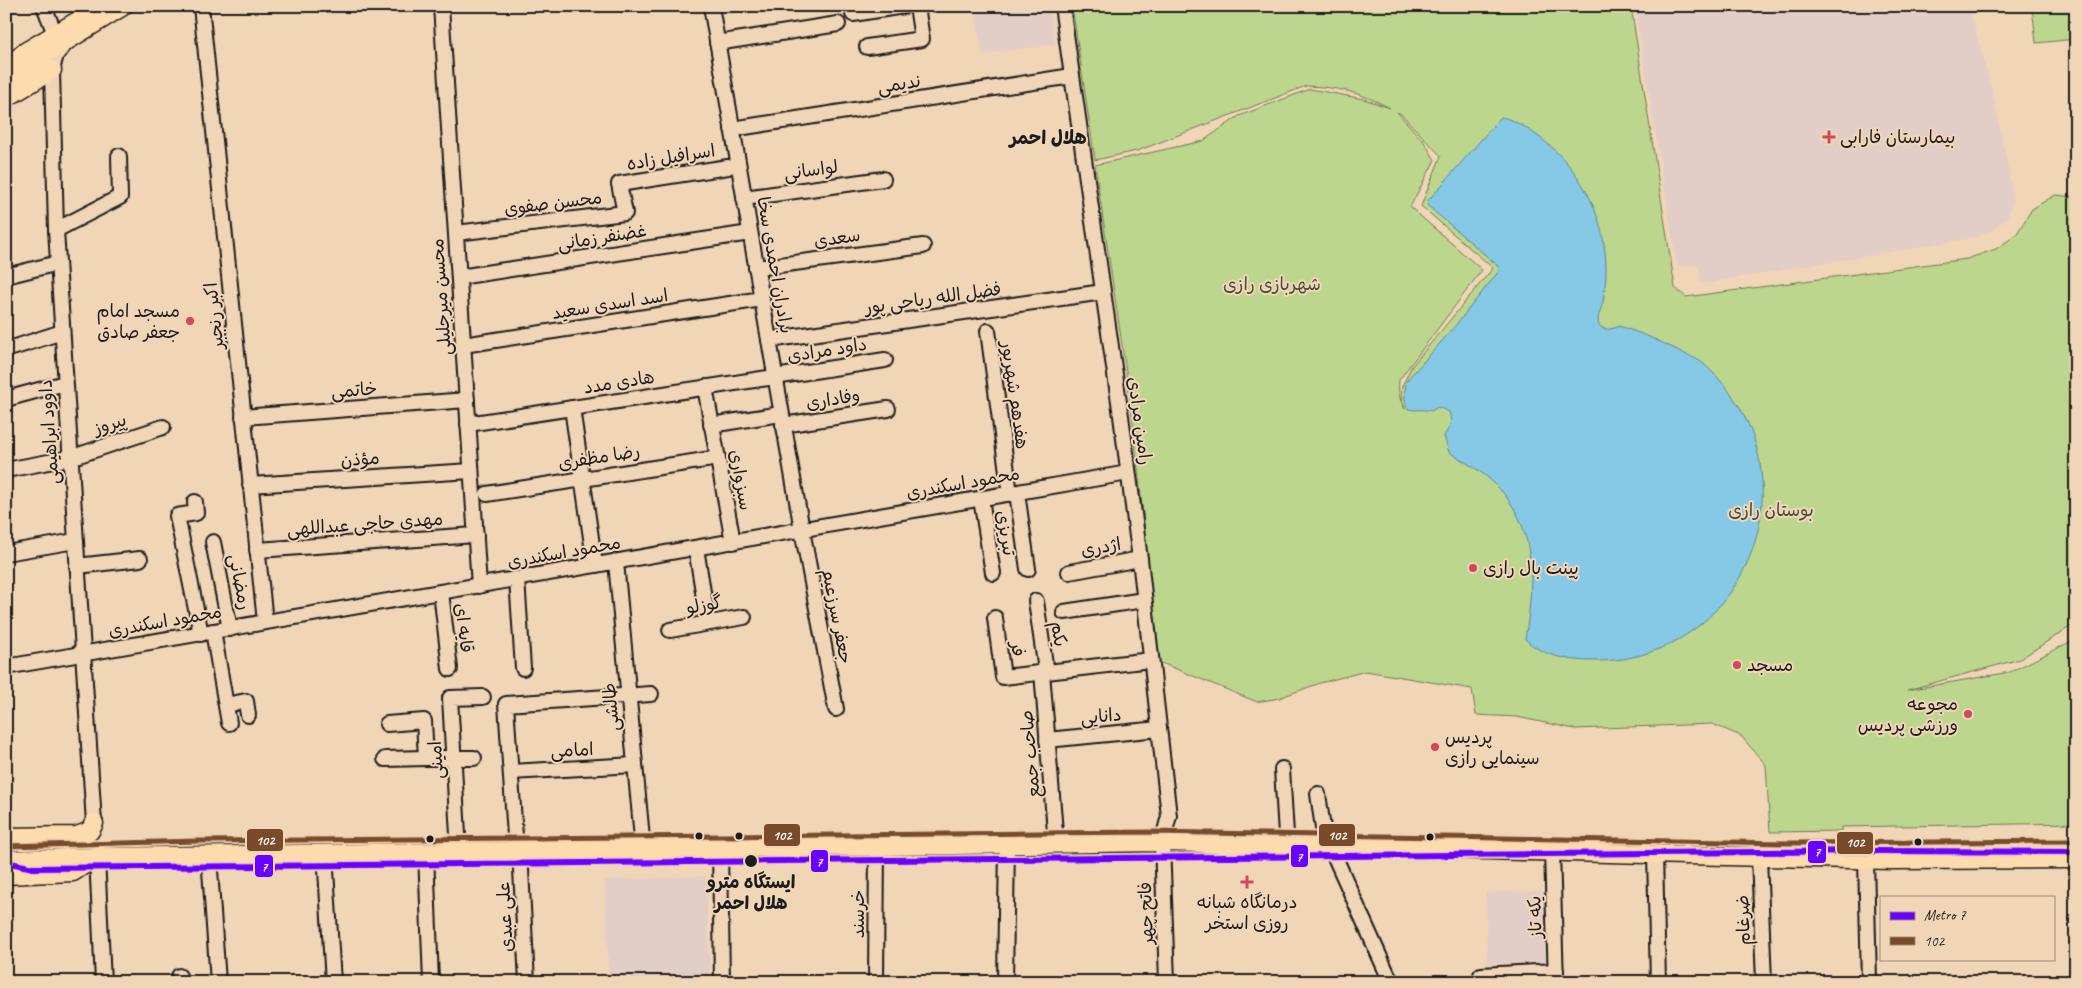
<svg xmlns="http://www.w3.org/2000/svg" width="2082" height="988" font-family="Caveat,'Playpen Sans Arabic',sans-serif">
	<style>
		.built { fill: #e3cdc7 }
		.green { fill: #bdd68d; stroke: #6c7954; fill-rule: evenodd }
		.water { fill: #86c9e7; stroke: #5c8496 }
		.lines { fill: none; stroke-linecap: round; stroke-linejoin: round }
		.minor-casing { stroke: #1c1c1c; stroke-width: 18 }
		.major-casing { stroke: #1c1c1c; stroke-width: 21 }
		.minor { stroke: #f1d5b7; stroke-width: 14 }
		.major { stroke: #fedbac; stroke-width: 18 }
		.bus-1-casing { stroke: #f1d5b7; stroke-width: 9 }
		.bus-1 { stroke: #7a4b2a; stroke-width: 5 }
		.metro-1-casing { stroke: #f1d5b7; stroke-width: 10 }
		.metro-1 { stroke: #6a00ff; stroke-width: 6 }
		.poi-dot { fill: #d1495b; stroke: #f1d5b7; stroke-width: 2 }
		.bus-dot { fill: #1c1c1c; stroke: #f1d5b7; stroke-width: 2 }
		.labels { text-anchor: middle; stroke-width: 4; stroke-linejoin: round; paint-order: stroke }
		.street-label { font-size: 18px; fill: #1c1c1c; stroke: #f1d5b7 }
		.poi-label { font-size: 18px; fill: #1c1c1c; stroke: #f1d5b7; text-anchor: start }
		.park-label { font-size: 18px; fill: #444a38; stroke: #f1d5b7 }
		.stop-label { font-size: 18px; font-weight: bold; fill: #1c1c1c; stroke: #f1d5b7 }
		.neighbourhood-label { font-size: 19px; font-weight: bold; fill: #1c1c1c; stroke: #f1d5b7 }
		.line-badge { stroke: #f1d5b7; stroke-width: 2 }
		.badge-label { font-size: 14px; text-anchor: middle; font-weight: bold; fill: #fff }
	</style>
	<rect width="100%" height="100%" fill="#f1d5b7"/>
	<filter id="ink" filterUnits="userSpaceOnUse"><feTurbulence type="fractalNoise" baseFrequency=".02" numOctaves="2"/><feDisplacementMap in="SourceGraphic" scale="10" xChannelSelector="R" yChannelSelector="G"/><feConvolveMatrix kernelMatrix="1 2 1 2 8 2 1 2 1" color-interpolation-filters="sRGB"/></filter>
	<g filter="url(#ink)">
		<g class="built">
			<polygon points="981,6 1049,6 1055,44 982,54 975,7"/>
			<polygon points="1635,6 1969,6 1992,90 2011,184 2013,201 2006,219 1992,230 1976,237 1701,284 1699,267 1694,265 1677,266"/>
			<polygon points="706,876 710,982 609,982 605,880"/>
			<polygon points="1548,891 1549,963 1487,964 1486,892"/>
		</g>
		<g class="green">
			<path d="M 1072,6 L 1631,6 L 1675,288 L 1686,297 L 1967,259 L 1996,249 L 2016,235 L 2032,209 L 2055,195 L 2076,197 L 2076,623 L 2020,659 L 1907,690 L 2010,672 L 2074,640 L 2076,659 L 2076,823 L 1841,827 L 1841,831 L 1770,832 L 1766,765 L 1741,736 L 1729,731 L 1712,724 L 1575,729 L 1517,717 L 1476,715 L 1472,689 L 1366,671 L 1320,683 L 1279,698 L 1257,702 L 1159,662 L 1131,405 L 1095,165 L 1203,141 L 1239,116 L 1310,89 L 1364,99 L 1390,108 C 1362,93 1339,87 1306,86 L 1137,151 L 1095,160 ZM 1397,112 L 1401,114 L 1441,156 L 1421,206 L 1493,268 L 1412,366 L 1402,386 L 1401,398 L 1405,409 C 1399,399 1398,392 1399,380 L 1482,270 L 1410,207 L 1435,160 L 1425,143 Z"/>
			<polygon points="2032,6 2076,6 2076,39 2036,43"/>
		</g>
		<path class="water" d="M 1501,117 C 1513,119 1525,127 1535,134 C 1579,165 1605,213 1606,267 C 1606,279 1605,290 1603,302 C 1602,307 1598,314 1598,320 C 1599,332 1612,330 1619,326 C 1642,333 1664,343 1685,354 C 1692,357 1700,360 1705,365 C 1820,468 1751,661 1595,661 C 1571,661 1543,657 1525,639 C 1535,581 1538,519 1487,477 C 1475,467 1461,460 1449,452 L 1444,436 C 1449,428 1453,422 1449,412 L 1438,407 L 1431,411 C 1423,408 1414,412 1407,408 C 1404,399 1404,389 1407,380 L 1451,331 L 1499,271 L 1498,266 L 1428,206 L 1427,202 Z"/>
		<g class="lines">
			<g class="minor-casing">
				<g id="minor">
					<polyline points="44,6 55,34"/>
					<polyline points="201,6 265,622"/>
					<polyline points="441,6 479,586"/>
					<polyline points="711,6 802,530 836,709"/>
					<polyline points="1062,6 1121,416 1140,559 1169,816 1162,842 1167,982"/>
					<polyline points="853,14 904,6"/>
					<polyline points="717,43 838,24"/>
					<polyline points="65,44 56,55 52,70 56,230 94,823"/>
					<polyline points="867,47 922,39 917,6"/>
					<polyline points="732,129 1072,76"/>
					<polyline points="744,198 883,179"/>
					<polyline points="56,230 120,197 119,156"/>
					<polyline points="456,233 625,213 619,184 728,167"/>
					<polyline points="756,268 923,246"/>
					<polyline points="6,276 58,263"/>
					<polyline points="459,277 750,233"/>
					<polyline points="988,331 1010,494"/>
					<polyline points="769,340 1103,292"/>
					<polyline points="463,345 762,299"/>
					<polyline points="6,350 62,332"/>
					<polyline points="705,387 733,542"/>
					<polyline points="6,399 65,383"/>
					<polyline points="572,408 595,565"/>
					<polyline points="243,417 467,400"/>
					<polyline points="468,424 885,360"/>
					<polyline points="711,425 781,414"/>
					<polyline points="783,425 888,409"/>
					<polyline points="6,470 70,458 163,427"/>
					<polyline points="250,485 471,471"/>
					<polyline points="1017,493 1028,569"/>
					<polyline points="487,494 718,458"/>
					<polyline points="981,499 993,573"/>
					<polyline points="195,502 196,513 177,516 201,634"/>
					<polyline points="213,542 230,629"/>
					<polyline points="696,548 708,623"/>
					<polyline points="257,550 476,535"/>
					<polyline points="6,553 75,541"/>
					<polyline points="616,562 643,849"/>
					<polyline points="77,566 140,559"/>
					<polyline points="1069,572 1140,559"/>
					<polyline points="517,579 523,668"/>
					<polyline points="441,592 450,669"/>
					<polyline points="1036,601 1046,671"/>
					<polyline points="1064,612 1144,600"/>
					<polyline points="995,618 1003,677 1151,660"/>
					<polyline points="670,630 744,617"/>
					<polyline points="213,631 229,723"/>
					<polyline points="6,667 1128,473"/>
					<polyline points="1042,672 1055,832"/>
					<polyline points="226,705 246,701 248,715"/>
					<polyline points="387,724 424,721 426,758 474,758"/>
					<polyline points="1047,740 1159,729"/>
					<polyline points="385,759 426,758"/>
					<polyline points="1282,769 1286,834"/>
					<polyline points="511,772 635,765"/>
					<polyline points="1318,794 1324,835"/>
					<polyline points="1330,846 1391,982"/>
					<polyline points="720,848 722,982"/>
					<polyline points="516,851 506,704 651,694"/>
					<polyline points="520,851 527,982"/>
					<polyline points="459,852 450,698 483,697"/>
					<polyline points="1552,852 1556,982"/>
					<polyline points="426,853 431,982"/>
					<polyline points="325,854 333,982"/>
					<polyline points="1655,854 1658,982"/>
					<polyline points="209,856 218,982"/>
					<polyline points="97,857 103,982"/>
					<polyline points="1759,857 1764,982"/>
					<polyline points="1866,860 1869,981"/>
					<polyline points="1481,975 1556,971"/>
					<polyline points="179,976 179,982"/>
					<polyline points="876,982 877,846"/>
					<polyline points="1005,982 1007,844"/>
				</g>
			</g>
			<g class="major-casing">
				<g id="major">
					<polyline points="6,69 25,52 86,16"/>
					<polyline points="6,78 123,6"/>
					<polyline points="6,98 52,70"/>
					<polyline points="6,837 77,836 90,831 94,823"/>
					<polyline points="6,860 97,857 1162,842 1891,860 2076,859"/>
					<polyline points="6,875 73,872 96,857"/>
				</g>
			</g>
			<use href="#minor" class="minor"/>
			<use href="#major" class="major"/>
			<g class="bus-1-casing">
				<polyline id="bus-1" points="6,846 198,841 1153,832 1790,843 2076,841"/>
			</g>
			<use href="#bus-1" class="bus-1"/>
			<g class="metro-1-casing">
				<polyline id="metro-1" points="6,862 33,868 1875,851 2076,852"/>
			</g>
			<use href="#metro-1" class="metro-1"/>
		</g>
	</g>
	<g class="poi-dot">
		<path d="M1826.5 129.5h5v5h5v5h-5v5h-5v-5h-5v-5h5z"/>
		<circle cx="190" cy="321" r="5"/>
		<circle cx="1473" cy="568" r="5"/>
		<circle cx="1737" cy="665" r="5"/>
		<circle cx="1968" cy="714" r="5"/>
		<circle cx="1435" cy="747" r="5"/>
		<path d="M1244.5 874.5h5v5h5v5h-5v5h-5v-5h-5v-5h5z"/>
	</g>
	<g class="bus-dot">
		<circle cx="699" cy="836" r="4.5"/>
		<circle cx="739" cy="836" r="4.5"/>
		<circle cx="1430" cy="837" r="4.5"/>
		<circle cx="430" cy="839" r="4.5"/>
		<circle cx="1918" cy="842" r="4.5"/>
		<circle cx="751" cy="861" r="7"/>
	</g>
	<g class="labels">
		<g class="street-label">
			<text transform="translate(899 84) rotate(-9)" y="6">ندیمی</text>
			<text transform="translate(671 157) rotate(-9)" y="6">اسرافیل زاده</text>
			<text transform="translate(811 170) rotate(-8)" y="6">لواسانی</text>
			<text transform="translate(553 203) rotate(-7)" y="6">محسن صفوی</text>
			<text transform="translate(602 237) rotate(-9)" y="6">غضنفر زمانی</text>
			<text transform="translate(837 238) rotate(-8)" y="6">سعدی</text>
			<text transform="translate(775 265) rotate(80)" y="6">برادران احمدی سخا</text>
			<text transform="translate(441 297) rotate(-94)" y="6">محسن میرجلیلی</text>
			<text transform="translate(933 298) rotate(-8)" y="6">فضل الله ریاحی پور</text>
			<text transform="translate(610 304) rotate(-9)" y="6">اسد اسدی سعید</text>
			<text transform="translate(214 316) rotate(-96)" y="6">اکبر رنجبر</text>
			<text transform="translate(827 350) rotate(-9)" y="6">داود مرادی</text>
			<text transform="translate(619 382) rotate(-9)" y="6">هادی مدد</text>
			<text transform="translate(354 390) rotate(-4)" y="6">خاتمی</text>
			<text transform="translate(1015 395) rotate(82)" y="6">هفدهم شهریور</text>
			<text transform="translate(833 399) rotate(-9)" y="6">وفاداری</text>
			<text transform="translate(1140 421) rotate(82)" y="6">رامین مرادی</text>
			<text transform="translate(110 424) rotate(-18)" y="6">پیروز</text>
			<text transform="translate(49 432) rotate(-94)" y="6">داوود ابراهیمی</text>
			<text transform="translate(599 457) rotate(-9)" y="6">رضا مظفری</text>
			<text transform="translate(360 459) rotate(-4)" y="6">مؤذن</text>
			<text transform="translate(741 480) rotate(80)" y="6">سبزواری</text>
			<text transform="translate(963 483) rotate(-10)" y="6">محمود اسکندری</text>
			<text transform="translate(365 524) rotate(-4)" y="6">مهدی حاجی عبداللهی</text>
			<text transform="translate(1006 533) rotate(81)" y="6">تبریزی</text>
			<text transform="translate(1101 547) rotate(-10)" y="6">اژدری</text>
			<text transform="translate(564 552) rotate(-10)" y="6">محمود اسکندری</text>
			<text transform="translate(240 582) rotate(79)" y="6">رمضانی</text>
			<text transform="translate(704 605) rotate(-10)" y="6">گوزلو</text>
			<text transform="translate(837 616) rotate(79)" y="6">جعفر سرزعیم</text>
			<text transform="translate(165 621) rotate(-10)" y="6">محمود اسکندری</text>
			<text transform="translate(464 628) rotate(83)" y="6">قایه ای</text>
			<text transform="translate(1059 634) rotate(82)" y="6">یکم</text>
			<text transform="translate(1018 649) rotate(82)" y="6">فر</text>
			<text transform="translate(611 707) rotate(-95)" y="6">طالشی</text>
			<text transform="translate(1101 716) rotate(-5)" y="6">دانایی</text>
			<text transform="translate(572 750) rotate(-3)" y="6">امامی</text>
			<text transform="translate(1030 754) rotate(-95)" y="6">صاحب جمع</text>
			<text transform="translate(436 760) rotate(-94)" y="6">امینی</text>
			<text transform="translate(1146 913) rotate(-92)" y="6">فاتح چهر</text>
			<text transform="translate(858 914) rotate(-90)" y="6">خرسند</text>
			<text transform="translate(505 917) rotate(-93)" y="6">علی عبدی</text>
			<text transform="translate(1535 917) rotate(-92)" y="6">یکه تاز</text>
			<text transform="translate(1743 920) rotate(-92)" y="6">ضرغام</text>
		</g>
		<g class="poi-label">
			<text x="1840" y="143">بیمارستان فارابی</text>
			<text x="180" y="317" text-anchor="end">مسجد امام<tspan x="180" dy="21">جعفر صادق</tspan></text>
			<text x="1483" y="574">پینت بال رازی</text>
			<text x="1747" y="671">مسجد</text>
			<text x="1958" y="710" text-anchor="end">مجوعه<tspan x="1958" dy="21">ورزشی پردیس</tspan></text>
			<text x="1445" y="743">پردیس<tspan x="1445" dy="21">سینمایی رازی</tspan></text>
			<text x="1247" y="908" text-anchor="middle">درمانگاه شبانه<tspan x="1247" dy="21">روزی استخر</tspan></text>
		</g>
		<g class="park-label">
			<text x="1272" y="290">شهربازی رازی</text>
			<text x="1771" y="516">بوستان رازی</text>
		</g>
		<g class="stop-label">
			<text x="751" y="888">ایستگاه مترو<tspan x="751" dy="21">هلال احمر</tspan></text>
		</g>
		<g class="neighbourhood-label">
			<text x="1048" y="144">هلال احمر</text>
		</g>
	</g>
	<g class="line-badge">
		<rect x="1318" y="823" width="38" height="24" rx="5" fill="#7a4b2a"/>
		<rect x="763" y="823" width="38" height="24" rx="5" fill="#7a4b2a"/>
		<rect x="246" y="828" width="38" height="24" rx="5" fill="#7a4b2a"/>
		<rect x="1836" y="831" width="38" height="24" rx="5" fill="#7a4b2a"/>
		<rect x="1807" y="840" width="20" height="24" rx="5" fill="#6a00ff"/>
		<rect x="1290" y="844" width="19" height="24" rx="5" fill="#6a00ff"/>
		<rect x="810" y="849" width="19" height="24" rx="5" fill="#6a00ff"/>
		<rect x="254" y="854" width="20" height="24" rx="5" fill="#6a00ff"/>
	</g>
	<g class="badge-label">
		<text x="1337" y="840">102</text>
		<text x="782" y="840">102</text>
		<text x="265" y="845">102</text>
		<text x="1855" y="847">102</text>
		<text x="1817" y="856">7</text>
		<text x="1299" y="861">7</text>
		<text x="819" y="866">7</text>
		<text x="264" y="871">7</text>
	</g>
	<rect width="2082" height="988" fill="none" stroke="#f1d5b7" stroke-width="25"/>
	<rect x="12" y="12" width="2057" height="963" fill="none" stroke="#1c1c1c" stroke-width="2" filter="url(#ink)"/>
	<rect x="1880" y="896" width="175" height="65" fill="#f1d5b7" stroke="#9c8b79"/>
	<rect x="1890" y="912" width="25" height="8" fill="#6a00ff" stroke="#9c8b79"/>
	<text x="1924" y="920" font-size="15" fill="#1c1c1c">Metro 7</text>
	<rect x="1890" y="937" width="25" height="8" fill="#7a4b2a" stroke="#9c8b79"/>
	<text x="1924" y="946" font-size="15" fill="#1c1c1c">102</text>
</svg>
